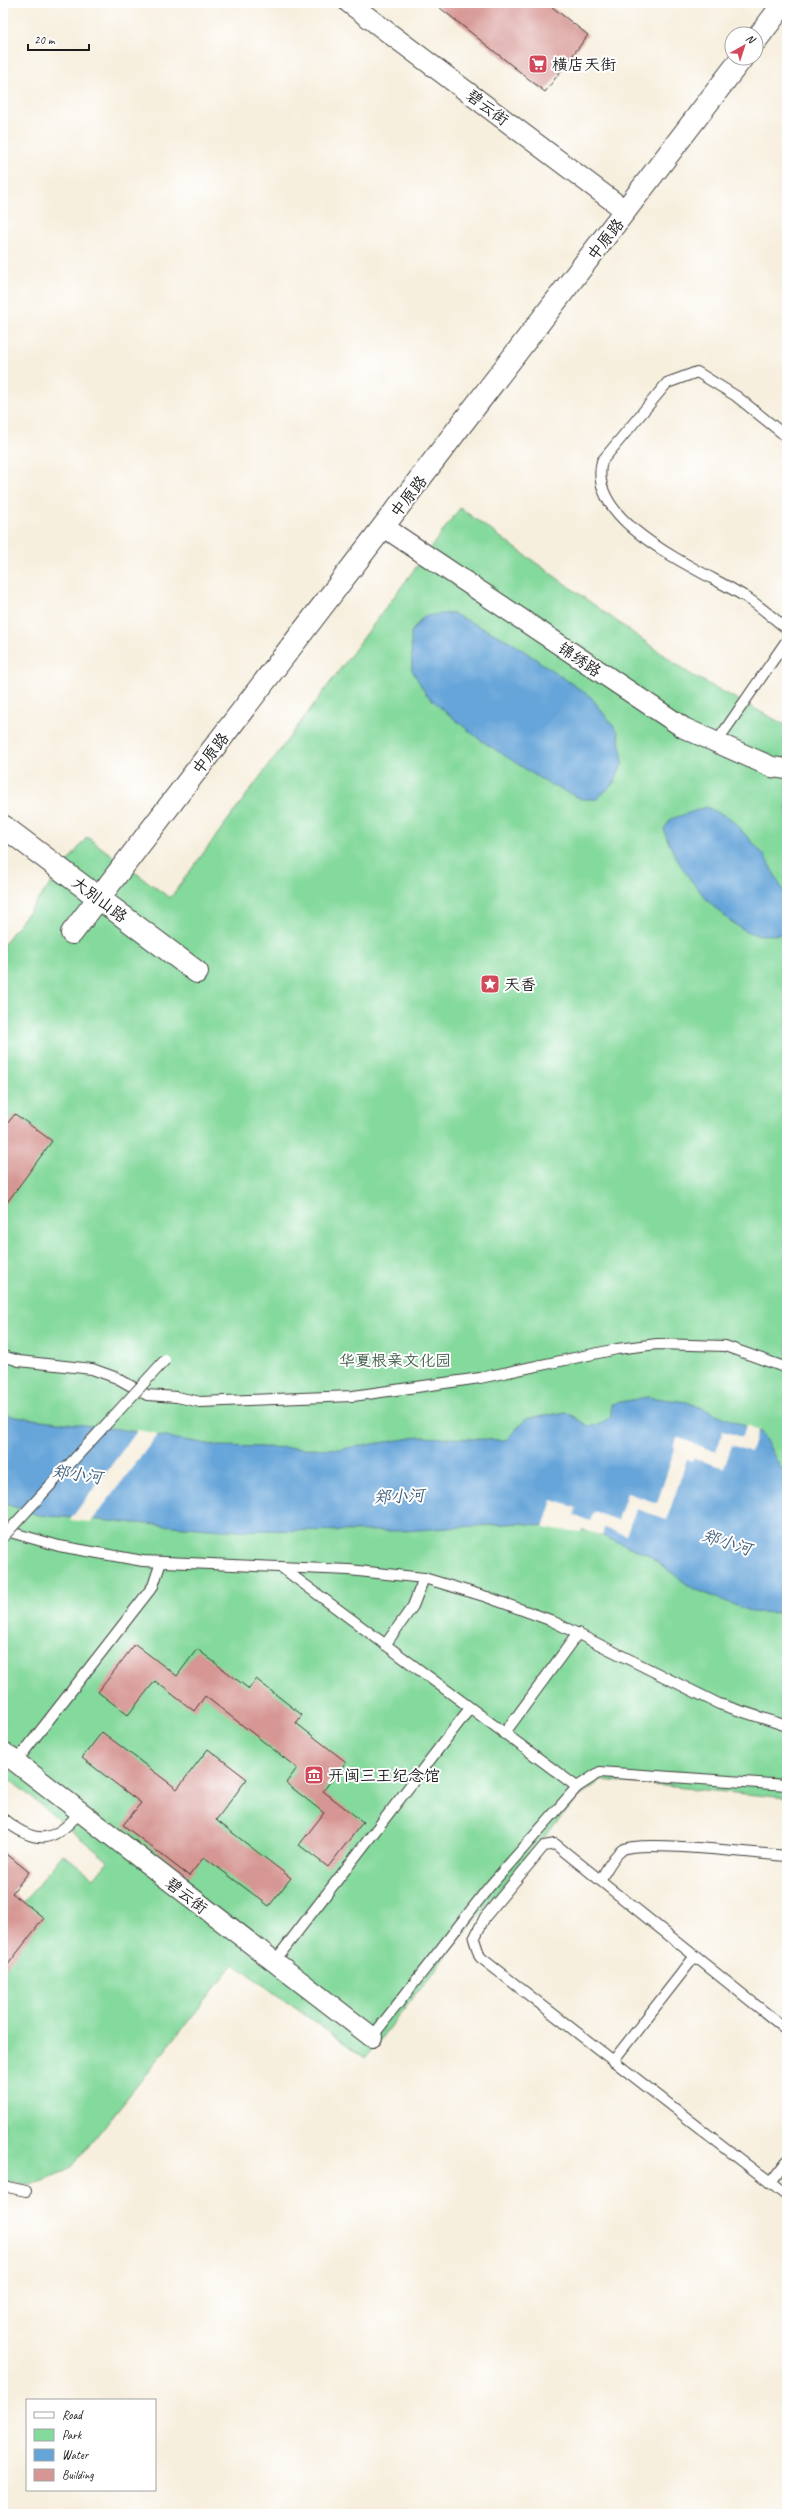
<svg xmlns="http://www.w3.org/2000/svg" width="790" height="2517" font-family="Caveat,'LXGW WenKai TC',sans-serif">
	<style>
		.green { fill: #84d99c; stroke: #507a5c }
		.water { fill: #66a5d9; stroke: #41607a }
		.pier { fill: #f7efde }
		.building { fill: #d69693 }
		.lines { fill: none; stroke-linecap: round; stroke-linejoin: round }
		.service-casing { stroke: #3d3c39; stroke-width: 12 }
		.minor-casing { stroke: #3d3c39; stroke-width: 22 }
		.secondary-casing { stroke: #3d3c39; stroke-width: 24 }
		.service { stroke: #fff; stroke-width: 10 }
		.minor { stroke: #fff; stroke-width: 20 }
		.secondary { stroke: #fff; stroke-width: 22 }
		.service-bridge-casing { stroke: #3d3c39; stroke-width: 12; stroke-linecap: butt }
		.service-bridge { stroke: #fff; stroke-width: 10 }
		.labels { text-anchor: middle; stroke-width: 4; stroke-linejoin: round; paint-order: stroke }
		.poi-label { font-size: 16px; fill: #1c1c1c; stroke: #fff; text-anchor: start }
		.street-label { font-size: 16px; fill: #1c1c1c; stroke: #fff }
		.park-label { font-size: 16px; fill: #405e49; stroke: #fff }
		.water-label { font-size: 17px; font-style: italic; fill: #41607a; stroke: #fff }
	</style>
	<rect width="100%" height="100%" fill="#fff"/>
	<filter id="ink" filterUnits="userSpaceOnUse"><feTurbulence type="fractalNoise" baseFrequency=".025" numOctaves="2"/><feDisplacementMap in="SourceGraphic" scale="8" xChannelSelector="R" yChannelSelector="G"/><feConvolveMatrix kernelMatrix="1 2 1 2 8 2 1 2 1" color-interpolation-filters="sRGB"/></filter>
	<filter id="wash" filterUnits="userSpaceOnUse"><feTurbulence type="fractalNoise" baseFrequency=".012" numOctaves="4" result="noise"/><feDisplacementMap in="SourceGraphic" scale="16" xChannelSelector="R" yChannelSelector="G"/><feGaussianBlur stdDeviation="0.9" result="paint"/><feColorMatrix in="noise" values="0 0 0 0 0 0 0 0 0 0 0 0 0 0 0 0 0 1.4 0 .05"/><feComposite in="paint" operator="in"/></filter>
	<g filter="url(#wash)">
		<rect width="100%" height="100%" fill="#f7efde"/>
		<path class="green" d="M 460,508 L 690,674 L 787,726 L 787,1798 L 602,1780 L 583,1793 L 527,1856 L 365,2058 L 234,1964 L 71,2168 C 45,2182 33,2188 3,2181 L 3,1971 L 24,1902 L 63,1854 L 94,1878 L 108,1861 L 3,1774 L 3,945 L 87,837 L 170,898 Z"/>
		<g class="water">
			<polygon points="452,613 511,642 591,697 618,732 623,762 614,783 597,799 582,799 547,783 479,739 441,708 426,694 412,670 411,632 424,616"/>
			<path d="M 706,807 L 730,818 L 764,855 L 785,894 L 787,925 L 779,935 C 771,934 759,936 751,933 C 717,920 673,864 664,829 L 671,819 Z"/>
			<polygon points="647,1397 687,1402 762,1433 780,1467 787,1473 787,1613 752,1612 692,1588 647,1554 590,1531 520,1523 403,1531 222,1530 38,1515 3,1503 3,1413 15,1417 118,1429 220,1446 341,1449 418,1437 506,1440 526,1419 566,1412 588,1426 601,1424 611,1416 611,1404"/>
		</g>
		<g class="pier">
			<polygon points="747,1425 758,1430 751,1452 732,1445 724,1468 693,1458 692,1461 687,1459 667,1519 636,1509 626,1535 604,1528 602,1536 582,1529 581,1532 543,1528 552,1500 576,1508 574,1515 590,1521 594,1512 618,1520 627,1493 657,1503 675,1449 673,1448 677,1437 716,1452 723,1431 742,1437"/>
			<polygon points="138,1430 158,1434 91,1522 70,1520"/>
		</g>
		<g id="blocks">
			<g class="building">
				<polygon points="434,3 547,3 588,35 545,92"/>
				<polygon points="15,1114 52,1141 3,1208 3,1129"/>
				<polygon points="135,1644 177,1676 197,1649 249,1689 256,1679 302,1715 296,1723 346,1762 323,1791 363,1822 328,1867 299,1845 324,1813 286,1783 297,1768 205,1696 194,1711 155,1681 128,1715 98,1692"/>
				<polygon points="102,1732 177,1789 208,1749 247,1779 216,1820 291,1878 269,1906 204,1857 189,1876 123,1825 141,1803 82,1758"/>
				<polygon points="3,1851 29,1872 12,1893 44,1918 3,1971"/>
			</g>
		</g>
	</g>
	<g filter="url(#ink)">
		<use href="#blocks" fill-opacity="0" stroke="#3d3c39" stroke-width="1"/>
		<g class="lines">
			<g class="service-casing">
				<g id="service">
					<path d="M 787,437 L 736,396 L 697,372 L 667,383 L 602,461 C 585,524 702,570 744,596 C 759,605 773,618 787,629"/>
					<polyline points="716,743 787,640"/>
					<polyline points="3,1356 19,1361 92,1369 117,1378 147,1395 177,1397 200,1402 353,1396 480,1378 617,1349 657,1344 725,1346 787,1368"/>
					<polyline points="3,1530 59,1546 143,1561 349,1570 424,1578 487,1597 550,1620 719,1704 787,1726"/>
					<polyline points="281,1567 577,1787"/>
					<polyline points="385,1645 413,1606 424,1578"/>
					<polyline points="504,1734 578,1633"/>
					<polyline points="16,1762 153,1586 161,1562"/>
					<path d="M 3,1819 C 36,1845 53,1844 80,1812"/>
					<path d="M 600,1880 C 606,1871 613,1856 622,1850 C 637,1839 761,1854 787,1856"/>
					<polyline points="274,1962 470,1708"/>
					<polyline points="787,2030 555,1844 544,1846 485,1917 474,1939 480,1957 787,2196"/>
					<polyline points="372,2037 489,1887 577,1787 600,1772 787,1785"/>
					<polyline points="613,2061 695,1956"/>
					<polyline points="770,2183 787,2161"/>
					<polyline points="3,2186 26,2191"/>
				</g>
			</g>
			<g class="minor-casing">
				<g id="minor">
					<polyline points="349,3 626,211"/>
					<polyline points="384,527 684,728 772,767 787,769"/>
					<polyline points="3,1752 372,2037"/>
				</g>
			</g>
			<g class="secondary-casing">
				<g id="secondary">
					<polyline points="756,40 784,3"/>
					<polyline points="3,826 197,972"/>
					<polyline points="72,933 742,58"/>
				</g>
			</g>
			<use href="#service" class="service"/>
			<use href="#minor" class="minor"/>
			<use href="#secondary" class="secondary"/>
			<g class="service-bridge-casing">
				<polyline id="service-bridge" points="3,1537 165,1360"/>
			</g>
			<use href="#service-bridge" class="service-bridge"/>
		</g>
	</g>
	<defs>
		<g id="supermarket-square" transform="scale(1)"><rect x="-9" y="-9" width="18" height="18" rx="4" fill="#d1495b" stroke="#fff"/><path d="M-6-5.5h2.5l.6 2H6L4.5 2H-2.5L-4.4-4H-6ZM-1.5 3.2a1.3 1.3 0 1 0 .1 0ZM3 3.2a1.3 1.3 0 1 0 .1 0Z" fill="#fff"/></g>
		<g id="sight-square" transform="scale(1)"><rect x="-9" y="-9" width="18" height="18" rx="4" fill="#d1495b" stroke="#fff"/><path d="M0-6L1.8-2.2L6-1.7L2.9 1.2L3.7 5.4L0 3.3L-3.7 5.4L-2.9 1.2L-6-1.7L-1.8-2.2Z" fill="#fff"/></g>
		<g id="museum-square" transform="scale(1)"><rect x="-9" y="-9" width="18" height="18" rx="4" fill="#d1495b" stroke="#fff"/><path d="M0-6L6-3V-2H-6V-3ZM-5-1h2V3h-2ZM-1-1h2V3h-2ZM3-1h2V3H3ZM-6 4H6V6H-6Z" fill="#fff"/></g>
	</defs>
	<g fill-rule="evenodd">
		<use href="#supermarket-square" x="538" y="64"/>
		<use href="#sight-square" x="490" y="984"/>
		<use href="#museum-square" x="314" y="1775"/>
	</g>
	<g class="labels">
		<g class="poi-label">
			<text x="552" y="70">横店天街</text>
			<text x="504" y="990">天香</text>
			<text x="328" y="1781">开闽三王纪念馆</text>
		</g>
		<g class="street-label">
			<text transform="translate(488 107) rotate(37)" y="6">碧云街</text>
			<text transform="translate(605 239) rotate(-52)" y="6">中原路</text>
			<text transform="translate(408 496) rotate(-52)" y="6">中原路</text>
			<text transform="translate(580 659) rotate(34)" y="6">锦绣路</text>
			<text transform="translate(210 753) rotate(-52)" y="6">中原路</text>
			<text transform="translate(100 899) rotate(37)" y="6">大别山路</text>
			<text transform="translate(187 1895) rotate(38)" y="6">碧云街</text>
		</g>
		<g class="park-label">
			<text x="395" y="1366">华夏根亲文化园</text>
		</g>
		<g class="water-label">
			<text transform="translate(77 1474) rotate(8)" y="6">郑小河</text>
			<text transform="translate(399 1496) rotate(-3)" y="6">郑小河</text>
			<text transform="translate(727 1542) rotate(17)" y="6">郑小河</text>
		</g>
	</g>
	<rect width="790" height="2517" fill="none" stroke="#fff" stroke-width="16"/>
	<rect x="26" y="2399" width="130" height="92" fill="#ffffff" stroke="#a4a4a4"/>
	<rect x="34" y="2412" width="20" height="6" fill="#ffffff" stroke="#a4a4a4"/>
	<text x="62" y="2419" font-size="12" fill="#1c1c1c">Road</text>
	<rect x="34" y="2429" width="20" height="12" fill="#84d99c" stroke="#a4a4a4"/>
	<text x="62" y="2439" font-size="12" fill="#1c1c1c">Park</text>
	<rect x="34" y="2449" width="20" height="12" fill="#66a5d9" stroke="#a4a4a4"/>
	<text x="62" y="2459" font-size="12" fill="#1c1c1c">Water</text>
	<rect x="34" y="2469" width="20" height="12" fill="#d69693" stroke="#a4a4a4"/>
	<text x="62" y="2479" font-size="12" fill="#1c1c1c">Building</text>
	<g transform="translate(744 46) rotate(39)"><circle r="19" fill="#ffffff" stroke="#a4a4a4"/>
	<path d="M0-3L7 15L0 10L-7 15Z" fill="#d1495b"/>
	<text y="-6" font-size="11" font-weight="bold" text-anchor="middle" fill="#1c1c1c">N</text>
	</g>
	<path d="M28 44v6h61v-6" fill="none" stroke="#1c1c1c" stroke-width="2"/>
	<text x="34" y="44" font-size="12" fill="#1c1c1c" stroke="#ffffff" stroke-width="3" paint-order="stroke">20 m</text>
</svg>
